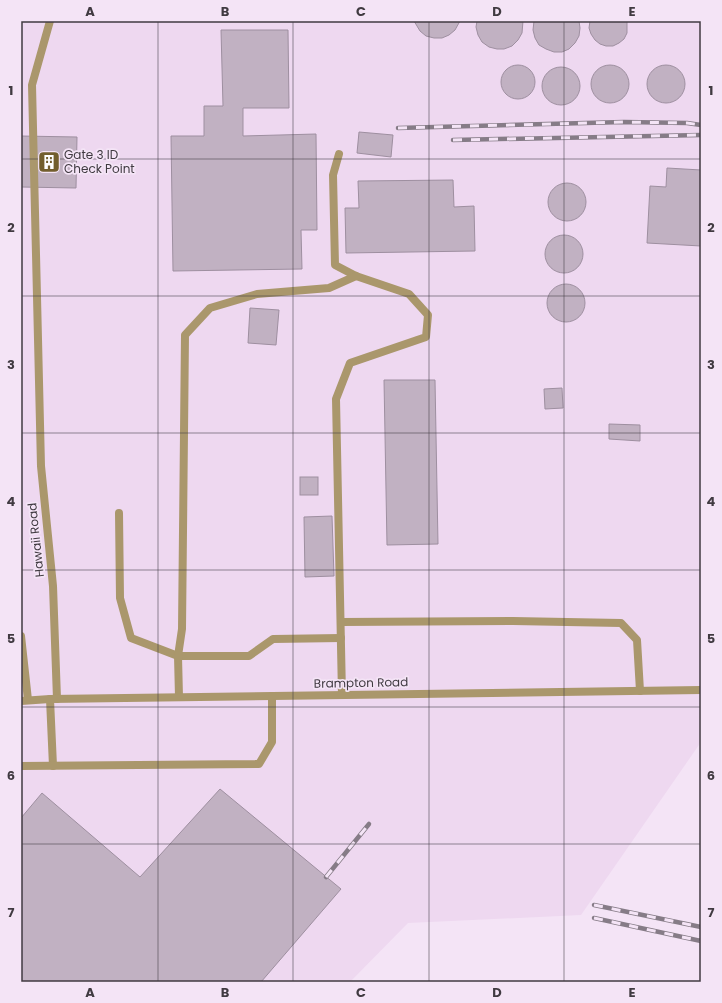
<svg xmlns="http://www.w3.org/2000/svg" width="722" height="1003" font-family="Poppins,sans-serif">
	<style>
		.built { fill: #eed8f0 }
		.building { fill: #c1b1c2; stroke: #9e8fa0 }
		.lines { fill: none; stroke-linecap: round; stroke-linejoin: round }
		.lane { stroke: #aa976c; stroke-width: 8 }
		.street { stroke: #aa976c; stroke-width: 8 }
		.rail-casing { stroke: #867c87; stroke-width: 4.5 }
		.rail { stroke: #f4e4f6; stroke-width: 3; stroke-dasharray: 9; stroke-linecap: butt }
		.grid { fill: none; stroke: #403a41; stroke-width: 1; stroke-opacity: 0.55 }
		.labels { text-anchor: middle; stroke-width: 3.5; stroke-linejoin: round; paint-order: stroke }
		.poi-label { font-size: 12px; fill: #403a41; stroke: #f4e4f6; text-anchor: start }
		.street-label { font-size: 12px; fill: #403a41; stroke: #f4e4f6 }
		.neatline { fill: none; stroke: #403a41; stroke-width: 1.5 }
		.grid-label { font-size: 13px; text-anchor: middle; font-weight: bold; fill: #403a41 }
	</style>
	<rect width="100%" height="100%" fill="#f4e4f6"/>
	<polygon class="built" points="21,21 701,21 701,742 581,915 408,923 350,982 21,982"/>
	<g class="building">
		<polygon points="414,21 460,21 455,30 449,35 442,38 434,38 426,36 420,31"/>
		<polygon points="477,21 523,21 522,33 518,40 512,46 504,49 497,49 489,47 482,42 478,35 476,27"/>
		<polygon points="534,21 579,21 580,28 579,36 575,43 569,49 562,52 554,52 546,49 539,45 535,38 533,30"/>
		<polygon points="590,21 627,21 627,33 624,39 619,43 613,46 606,46 600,44 595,40 591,34 589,28"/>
		<polygon points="221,30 288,30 289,108 243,108 243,136 316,134 317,230 301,230 302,269 173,271 171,136 204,136 204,106 223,106"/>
		<circle cx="610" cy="84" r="19"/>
		<circle cx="666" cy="84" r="19"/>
		<circle cx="518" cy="82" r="17"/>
		<circle cx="561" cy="86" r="19"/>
		<polygon points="359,132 393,135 391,157 357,153"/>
		<polygon points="21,136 77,137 76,188 21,187"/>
		<polygon points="667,168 701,170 701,246 647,243 650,186 666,187"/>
		<polygon points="453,180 454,207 474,206 475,251 346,253 345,208 359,208 358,181"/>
		<circle cx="567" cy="202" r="19"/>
		<circle cx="564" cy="254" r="19"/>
		<circle cx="566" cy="303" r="19"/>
		<polygon points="250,308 279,310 276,345 248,343"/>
		<polygon points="384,380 435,380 438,544 387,545"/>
		<polygon points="562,388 563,408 545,409 544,389"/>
		<polygon points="609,424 640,425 640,441 609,439"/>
		<rect x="300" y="477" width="18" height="18"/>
		<polygon points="332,516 334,576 305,577 304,517"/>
		<polygon points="220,789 341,889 261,982 21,982 21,818 42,793 140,877"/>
	</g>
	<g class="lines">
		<g class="lane">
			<polyline points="339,154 333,175 335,265 356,276 409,294 428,315 426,337 350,363 336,399 342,695"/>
			<polyline points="119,513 120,598 131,638 178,656 249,656 273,639 341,638"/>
			<polyline points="341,622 513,621 621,623 637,640 640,691"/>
			<polyline points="179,697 178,656 182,629 185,335 210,308 257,294 329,288 356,276"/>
			<polyline points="50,699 53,766"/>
			<polyline points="21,766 259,764 272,742 272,696"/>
		</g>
		<g class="street">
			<polyline points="50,21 32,85 41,466 53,586 57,699"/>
			<polyline points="21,636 28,700"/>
			<polyline points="21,701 50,699 701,690"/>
		</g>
		<g class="rail-casing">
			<g id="rail">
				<polyline points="398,128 624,122 687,123 701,125"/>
				<polyline points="453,140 701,135"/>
				<polyline points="326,877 369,824"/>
				<polyline points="594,905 701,927"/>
				<polyline points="594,918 701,941"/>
			</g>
		</g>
		<use href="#rail" class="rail"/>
	</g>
	<path class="grid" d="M 158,21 L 158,982M 293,21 L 293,982M 429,21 L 429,982M 564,21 L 564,982M 21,159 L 701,159M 21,296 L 701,296M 21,433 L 701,433M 21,570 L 701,570M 21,707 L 701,707M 21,844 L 701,844"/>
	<defs>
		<g id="building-square" transform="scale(1.15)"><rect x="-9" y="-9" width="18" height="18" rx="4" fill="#725e2d" stroke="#f4e4f6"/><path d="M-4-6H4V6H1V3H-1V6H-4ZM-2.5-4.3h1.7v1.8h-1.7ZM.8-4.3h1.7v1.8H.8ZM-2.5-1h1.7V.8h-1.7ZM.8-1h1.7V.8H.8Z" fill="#fff"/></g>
	</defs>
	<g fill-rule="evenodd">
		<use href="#building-square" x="49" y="162"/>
	</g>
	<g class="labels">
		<g class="poi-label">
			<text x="64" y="159">Gate 3 ID<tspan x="64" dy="14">Check Point</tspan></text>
		</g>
		<g class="street-label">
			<text transform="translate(36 540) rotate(-96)" y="4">Hawaii Road</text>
			<text transform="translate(361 683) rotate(-1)" y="4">Brampton Road</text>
		</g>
	</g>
	<rect width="722" height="1003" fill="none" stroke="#f4e4f6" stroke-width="44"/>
	<rect x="22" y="22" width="678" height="959" class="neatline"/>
	<g class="grid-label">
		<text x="90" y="16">A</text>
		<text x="225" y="16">B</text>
		<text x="361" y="16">C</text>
		<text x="497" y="16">D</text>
		<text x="632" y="16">E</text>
		<text x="11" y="95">1</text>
		<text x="711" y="95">1</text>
		<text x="11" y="232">2</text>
		<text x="711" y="232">2</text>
		<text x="11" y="369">3</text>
		<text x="711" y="369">3</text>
		<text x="11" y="506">4</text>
		<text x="711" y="506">4</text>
		<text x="11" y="643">5</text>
		<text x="711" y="643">5</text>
		<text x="11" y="780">6</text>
		<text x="711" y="780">6</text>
		<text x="11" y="917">7</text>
		<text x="711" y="917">7</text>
		<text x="90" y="997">A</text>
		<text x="225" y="997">B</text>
		<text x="361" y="997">C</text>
		<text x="497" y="997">D</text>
		<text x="632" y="997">E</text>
	</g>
</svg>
